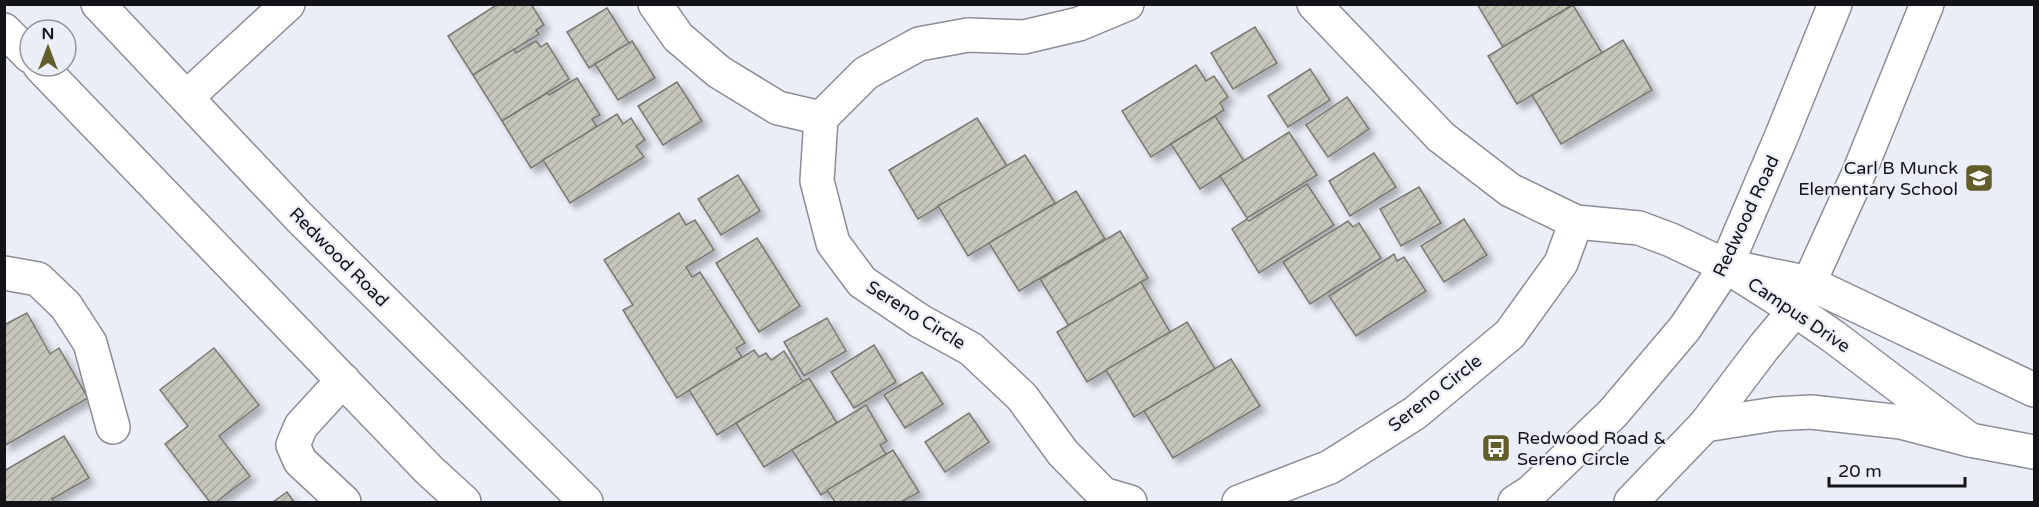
<svg xmlns="http://www.w3.org/2000/svg" width="2039" height="507" font-family="'Varela Round',sans-serif">
	<style>
		.building { fill: url(#building-hatch); stroke: #7a7a71; stroke-width: 1.5; filter: url(#shadow) }
		.lines { fill: none; stroke-linecap: round; stroke-linejoin: round }
		.minor-casing { stroke: #8c8e96; stroke-width: 36 }
		.major-casing { stroke: #8c8e96; stroke-width: 36 }
		.minor { stroke: #fff; stroke-width: 33 }
		.major { stroke: #fff; stroke-width: 33 }
		.labels { text-anchor: middle; stroke-width: 4.5; stroke-linejoin: round; paint-order: stroke }
		.poi-label { font-size: 18px; fill: #131417; stroke: #ebeef7; text-anchor: end }
		.street-label { font-size: 18px; fill: #131417; stroke: #ebeef7 }
	</style>
	<defs>
		<pattern id="building-hatch" width="6" height="6" patternUnits="userSpaceOnUse" patternTransform="scale(1.5)"><rect width="6" height="6" fill="#c6c5bc"/><path d="M-1 1l2-2M0 6l6-6M5 7l2-2" fill="none" stroke="#a9a8a1"/></pattern>
		<filter id="shadow"><feDropShadow dx="5.5" dy="5.5" stdDeviation="3" flood-color="#0004"/></filter>
	</defs>
	<rect width="100%" height="100%" fill="#ebeef7"/>
	<g class="building">
		<polygon points="498,4 531,4 544,25 536,30 539,34 473,75 448,36"/>
		<polygon points="1477,4 1574,4 1503,47"/>
		<polygon points="1573,5 1602,53 1517,104 1488,56"/>
		<polygon points="607,8 629,43 589,68 567,32"/>
		<polygon points="1255,27 1277,63 1233,89 1211,53"/>
		<polygon points="1623,40 1652,90 1561,144 1532,95"/>
		<polygon points="536,41 541,47 547,43 569,79 502,121 473,75 514,49 516,53"/>
		<polygon points="632,41 655,78 618,100 595,64"/>
		<polygon points="1196,65 1206,81 1214,76 1228,97 1220,103 1224,110 1151,157 1122,111"/>
		<polygon points="1310,69 1330,100 1288,127 1268,96"/>
		<polygon points="577,78 600,115 592,119 597,127 531,168 502,121 547,93 549,95"/>
		<polygon points="677,82 702,121 663,145 638,106"/>
		<polygon points="1347,97 1369,129 1328,157 1306,125"/>
		<polygon points="617,114 623,124 631,118 645,140 636,146 644,157 570,203 543,160"/>
		<polygon points="1215,116 1244,161 1200,189 1171,144"/>
		<polygon points="977,118 1007,166 918,219 889,170"/>
		<polygon points="1289,132 1317,175 1247,218 1220,176"/>
		<polygon points="1374,153 1396,187 1350,216 1329,181"/>
		<polygon points="1025,155 1055,203 968,256 938,206"/>
		<polygon points="738,175 760,211 721,235 698,199"/>
		<polygon points="1307,184 1334,225 1259,273 1232,229 1247,219 1249,221"/>
		<polygon points="1419,187 1441,223 1401,246 1380,209"/>
		<polygon points="1076,191 1105,239 1019,291 989,243"/>
		<polygon points="679,213 686,225 695,220 714,250 686,267 692,277 700,272 745,343 736,348 742,357 677,398 623,310 633,305 604,260"/>
		<polygon points="1464,219 1487,255 1444,282 1421,246"/>
		<polygon points="1348,221 1353,227 1359,223 1381,258 1310,304 1283,262"/>
		<polygon points="1120,231 1148,278 1069,326 1040,279"/>
		<polygon points="757,238 800,306 759,332 716,263"/>
		<polygon points="1394,254 1397,261 1404,257 1426,291 1356,336 1329,296"/>
		<polygon points="1141,282 1170,332 1087,382 1057,332"/>
		<polygon points="27,313 50,354 59,348 88,398 4,446 4,325"/>
		<polygon points="827,318 846,351 804,376 784,342"/>
		<polygon points="1187,322 1215,369 1134,417 1106,370"/>
		<polygon points="874,345 896,382 854,408 831,372"/>
		<polygon points="214,348 259,405 219,436 250,476 216,502 210,502 165,444 188,426 160,390"/>
		<polygon points="754,350 759,357 766,353 771,360 784,351 803,382 717,435 689,390"/>
		<polygon points="1231,359 1260,406 1173,458 1144,411"/>
		<polygon points="922,372 943,404 905,428 884,395"/>
		<polygon points="809,378 837,423 764,467 736,423"/>
		<polygon points="866,405 887,441 880,445 886,454 821,495 792,450"/>
		<polygon points="969,413 989,442 945,472 925,442"/>
		<polygon points="64,436 89,478 52,499 54,502 4,502 4,471"/>
		<polygon points="893,450 919,492 901,502 835,502 827,490"/>
		<polygon points="287,492 294,502 273,502"/>
	</g>
	<g class="lines">
		<g class="minor-casing">
			<g id="minor">
				<polyline points="655,4 678,37 719,72 778,108 821,118"/>
				<polyline points="1127,4 1079,24 1024,37 968,35 919,44 866,73 821,118 817,181 833,243 862,282 920,321 971,349 1022,397 1063,453 1103,494 1130,502"/>
				<polyline points="187,97 288,4"/>
				<polyline points="1576,222 1639,228 1671,240 1726,266 1795,310 1834,337 1970,440 2034,452"/>
				<polyline points="1746,270 1809,283 2034,390"/>
				<polyline points="4,273 38,279 66,306 90,343 113,427"/>
				<polyline points="343,380 301,426 293,445 300,461 344,502"/>
				<polyline points="1239,502 1330,467 1415,413 1510,334 1561,263 1576,222 1510,190 1441,137 1314,4"/>
			</g>
		</g>
		<g class="major-casing">
			<g id="major">
				<polyline points="98,4 299,217 586,502"/>
				<polyline points="4,30 30,56"/>
				<polyline points="40,66 429,470 464,502"/>
				<polyline points="1705,425 1775,414 1811,412 1901,422 1970,440"/>
				<polyline points="1515,502 1532,491 1613,413 1685,328 1726,266 1782,135 1835,4"/>
				<polyline points="1631,502 1705,425 1764,347 1795,310 1809,283 1858,175 1927,4"/>
			</g>
		</g>
		<use href="#minor" class="minor"/>
		<use href="#major" class="major"/>
	</g>
	<defs>
		<g id="school-square" transform="scale(1.5)"><rect x="-9" y="-9" width="18" height="18" rx="4" fill="#625e2b" stroke="#ebeef7"/><path d="M0-5L7-2L0 1L-7-2ZM-4 1L0 2.5L4 1V4Q0 6-4 4Z" fill="#fff"/></g>
		<g id="bus-square" transform="scale(1.5)"><rect x="-9" y="-9" width="18" height="18" rx="4" fill="#625e2b" stroke="#ebeef7"/><path d="M-5-6H5V4H4V6H2V4H-2V6H-4V4H-5ZM-3.5-4V0h7V-4ZM-3.5 1.2v1.5H-2V1.2ZM2 1.2v1.5H3.5V1.2Z" fill="#fff"/></g>
	</defs>
	<g fill-rule="evenodd">
		<use href="#school-square" x="1979" y="178"/>
		<use href="#bus-square" x="1496" y="448"/>
	</g>
	<g class="labels">
		<g class="poi-label">
			<text x="1958" y="174">Carl B Munck<tspan x="1958" dy="21">Elementary School</tspan></text>
			<text x="1517" y="444" text-anchor="start">Redwood Road &amp;<tspan x="1517" dy="21">Sereno Circle</tspan></text>
		</g>
		<g class="street-label">
			<text transform="translate(1746 216) rotate(-65)" y="6">Redwood Road</text>
			<text transform="translate(339 257) rotate(45)" y="6">Redwood Road</text>
			<text transform="translate(916 315) rotate(32)" y="6">Sereno Circle</text>
			<text transform="translate(1799 315) rotate(34)" y="6">Campus Drive</text>
			<text transform="translate(1435 393) rotate(-38)" y="6">Sereno Circle</text>
		</g>
	</g>
	<rect width="2039" height="507" fill="none" stroke="#131417" stroke-width="12"/>
	<g transform="translate(48 48)"><circle r="28" fill="#ebeef7" stroke="#95979d" stroke-width="1.5"/>
	<path d="M0-4.5L10 22L0 15L-10 22Z" fill="#625e2b"/>
	<text y="-9" font-size="16" font-weight="bold" text-anchor="middle" fill="#131417">N</text>
	</g>
	<path d="M1829 477v9h136v-9" fill="none" stroke="#131417" stroke-width="3"/>
	<text x="1838" y="477" font-size="18" fill="#131417" stroke="#ebeef7" stroke-width="4.5" paint-order="stroke">20 m</text>
</svg>
